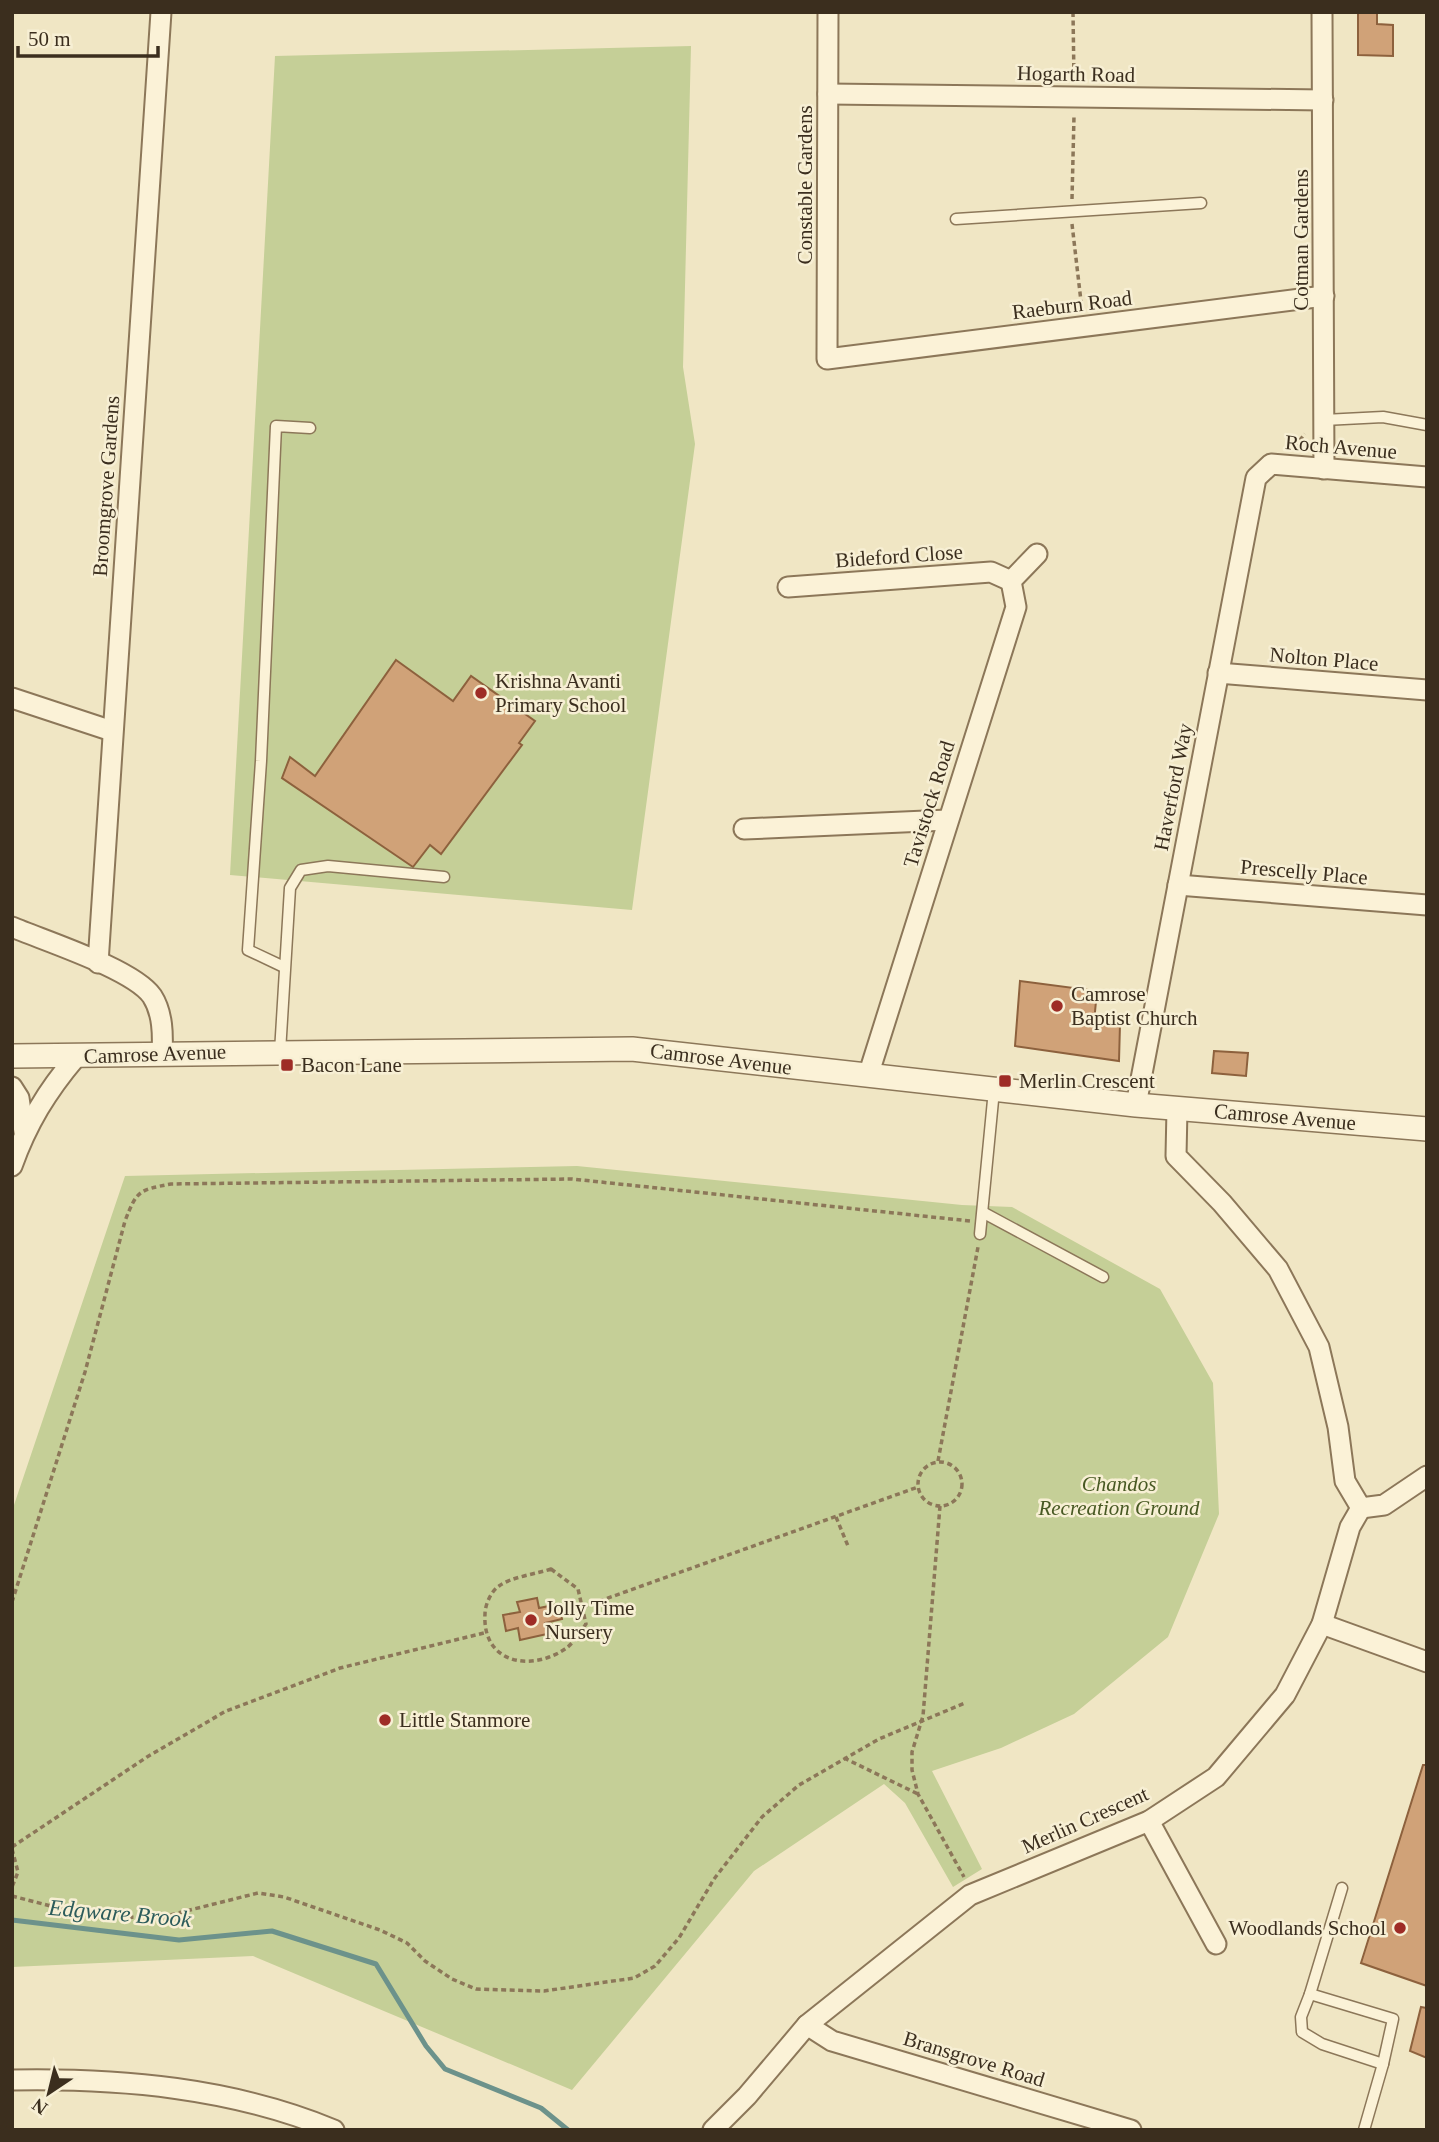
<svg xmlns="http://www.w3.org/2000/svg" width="1439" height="2142" font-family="'Times New Roman',serif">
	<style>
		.green { fill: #c5cf97 }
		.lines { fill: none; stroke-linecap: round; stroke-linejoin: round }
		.stream { stroke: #6c928b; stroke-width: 5 }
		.building { fill: #d0a278; stroke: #8d613d; stroke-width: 2 }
		.service-casing { stroke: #8c7759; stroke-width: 13 }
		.minor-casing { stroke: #8c7759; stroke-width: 23 }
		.tertiary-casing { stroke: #8c7759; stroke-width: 26 }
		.path { stroke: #8c7759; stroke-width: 3.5; stroke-dasharray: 5 3.5; stroke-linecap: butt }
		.service { stroke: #fbf2d7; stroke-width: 10 }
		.minor { stroke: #fbf2d7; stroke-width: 19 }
		.tertiary { stroke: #fbf2d7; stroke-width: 23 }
		.poi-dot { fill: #9e2c26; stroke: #f7efd4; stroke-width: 2.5 }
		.labels { text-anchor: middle; stroke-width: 5; stroke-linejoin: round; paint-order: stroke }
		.street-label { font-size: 21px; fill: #3b2e1e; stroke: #f7efd4 }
		.poi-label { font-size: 21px; fill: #3b2e1e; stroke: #f7efd4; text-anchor: start }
		.park-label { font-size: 21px; font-style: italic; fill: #485923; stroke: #f7efd4 }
		.water-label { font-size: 23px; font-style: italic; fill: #2c5c5b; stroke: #f7efd4 }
	</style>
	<rect width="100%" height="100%" fill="#f0e6c4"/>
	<g class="green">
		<polygon points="691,46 683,367 695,444 632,910 230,875 275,56"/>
		<polygon points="577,1166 962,1205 1012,1207 1160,1289 1213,1383 1219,1514 1168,1637 1074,1714 1001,1748 932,1771 982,1869 953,1887 905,1803 884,1784 754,1871 572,2090 253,1956 12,1967 12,1511 125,1176"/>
	</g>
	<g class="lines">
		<polyline class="stream" points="12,1920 179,1940 272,1931 376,1964 426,2046 445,2069 541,2108 568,2130"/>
	</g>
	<g class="building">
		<polygon points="1358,12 1377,12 1377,24 1393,25 1393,56 1358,55"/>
		<polygon points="396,660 453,701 471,676 535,721 519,743 522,745 441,854 430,845 413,867 282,778 290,757 315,776"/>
		<polygon points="1020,981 1097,991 1094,1022 1120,1024 1119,1061 1015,1046"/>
		<polygon points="1214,1051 1248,1053 1246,1076 1212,1073"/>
		<polygon points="537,1598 539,1608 559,1604 562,1619 545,1623 547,1634 520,1640 518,1628 506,1631 503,1615 520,1612 517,1602"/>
		<polygon points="1423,1765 1427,1765 1427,1986 1361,1963"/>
		<polygon points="1421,2007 1427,2008 1427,2058 1410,2051"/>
	</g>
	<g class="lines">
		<g class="service-casing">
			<g id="service">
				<polyline points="956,219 1201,203"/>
				<polyline points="1324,420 1383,417 1427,425"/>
				<polyline points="284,967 248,950 261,761 276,426 310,428"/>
				<polyline points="280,1052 290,888 301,870 328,866 444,877"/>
				<polyline points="984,1213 1103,1277"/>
				<polyline points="980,1234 994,1090"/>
				<polyline points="1342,1888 1310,1994 1393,2019 1383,2064 1364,2130"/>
				<polyline points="1310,1994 1301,2017 1302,2032 1322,2044 1383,2064"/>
			</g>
		</g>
		<g class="minor-casing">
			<g id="minor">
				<polyline points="828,12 827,359 1324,296"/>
				<polyline points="1322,12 1324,469"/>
				<polyline points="828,94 1323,100"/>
				<polyline points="788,587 991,572 1011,581"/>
				<polyline points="1218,673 1427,690"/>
				<polyline points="12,698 112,731"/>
				<polyline points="744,829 948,820"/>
				<polyline points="1178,885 1427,905"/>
				<path d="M 12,927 C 45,941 133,969 152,996 C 163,1013 163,1035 162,1054"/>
				<polyline points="98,963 161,12"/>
				<polyline points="868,1076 1016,607 1011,581 1037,554"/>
				<polyline points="12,1087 19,1098 24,1132"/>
				<polyline points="1136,1105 1256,478 1271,464 1427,477"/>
				<polyline points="1177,1109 1176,1156 1222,1203 1278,1269 1319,1347 1338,1427 1345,1481 1361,1508"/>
				<path d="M 12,1166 C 27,1124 47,1091 76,1057"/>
				<polyline points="1361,1508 1384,1505 1427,1476"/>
				<polyline points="1322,1624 1427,1662"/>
				<polyline points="1149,1821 1216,1944"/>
				<polyline points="807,2025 832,2041 1131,2130"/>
				<path d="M 12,2080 C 121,2078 233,2088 334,2130"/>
				<polyline points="713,2130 747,2096 807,2025 970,1895 1149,1821 1216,1777 1285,1695 1322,1624 1350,1527 1361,1508"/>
			</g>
		</g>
		<g class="tertiary-casing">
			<polyline id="tertiary" points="12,1056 632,1049 1136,1105 1427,1129"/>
		</g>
		<g class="path">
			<polyline points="1073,12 1074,80"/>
			<polyline points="1072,199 1074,116"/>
			<polyline points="1072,224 1082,310"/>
			<polyline points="1294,447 1305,434"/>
			<polyline points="938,1461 978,1247"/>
			<circle cx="940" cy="1484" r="22"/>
			<polyline points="940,1506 923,1716 912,1752 912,1770 918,1794 964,1877"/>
			<polyline points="836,1517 848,1546"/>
			<path d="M 551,1569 L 578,1589 L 586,1624 C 580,1632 573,1644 565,1649 C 529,1673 482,1662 485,1614 C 485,1605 491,1591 499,1586 C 511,1577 536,1574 551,1569 Z"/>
			<path d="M 12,1602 L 85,1372 L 125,1221 C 137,1190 139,1190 171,1184 L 572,1179 L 970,1221"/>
			<polyline points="583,1607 918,1487"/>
			<polyline points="844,1758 918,1794"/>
			<polyline points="12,1847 147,1757 226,1711 340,1668 484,1633"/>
			<polyline points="12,1849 18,1872 12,1887"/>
			<polyline points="12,1896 90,1916 158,1918 258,1893 284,1897 380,1930 407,1943 425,1961 452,1979 476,1989 544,1991 634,1978 655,1966 679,1938 714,1879 762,1817 799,1785 879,1739 965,1703"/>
		</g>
		<use href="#service" class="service"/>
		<use href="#minor" class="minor"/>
		<use href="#tertiary" class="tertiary"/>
	</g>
	<g class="poi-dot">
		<circle cx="481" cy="693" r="7"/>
		<circle cx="1057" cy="1006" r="7"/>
		<rect x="280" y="1058" width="14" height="14" rx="3.5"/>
		<rect x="998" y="1074" width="14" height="14" rx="3.5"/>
		<circle cx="531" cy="1620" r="7"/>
		<circle cx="385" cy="1720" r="7"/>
		<circle cx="1400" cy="1928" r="7"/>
	</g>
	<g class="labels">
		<g class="street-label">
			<text transform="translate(1076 74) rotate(1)" y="7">Hogarth Road</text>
			<text transform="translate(805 185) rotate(-90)" y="7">Constable Gardens</text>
			<text transform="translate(1301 240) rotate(-90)" y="7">Cotman Gardens</text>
			<text transform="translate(1072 305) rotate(-7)" y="7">Raeburn Road</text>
			<text transform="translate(1341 447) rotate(5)" y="7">Roch Avenue</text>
			<text transform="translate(106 486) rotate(-86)" y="7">Broomgrove Gardens</text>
			<text transform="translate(899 556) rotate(-4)" y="7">Bideford Close</text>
			<text transform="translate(1324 659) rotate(5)" y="7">Nolton Place</text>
			<text transform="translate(1173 787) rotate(-79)" y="7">Haverford Way</text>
			<text transform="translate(929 804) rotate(-73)" y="7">Tavistock Road</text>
			<text transform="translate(1304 872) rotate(5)" y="7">Prescelly Place</text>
			<text transform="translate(155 1054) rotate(-2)" y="7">Camrose Avenue</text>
			<text transform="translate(721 1059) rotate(7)" y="7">Camrose Avenue</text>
			<text transform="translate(1285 1117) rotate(5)" y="7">Camrose Avenue</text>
			<text transform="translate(1085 1820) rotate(-24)" y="7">Merlin Crescent</text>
			<text transform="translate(974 2059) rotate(17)" y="7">Bransgrove Road</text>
		</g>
		<g class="poi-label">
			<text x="495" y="688">Krishna Avanti<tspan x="495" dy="24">Primary School</tspan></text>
			<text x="1071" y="1001">Camrose<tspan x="1071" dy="24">Baptist Church</tspan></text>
			<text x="301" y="1072">Bacon Lane</text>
			<text x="1019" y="1088">Merlin Crescent</text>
			<text x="545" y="1615">Jolly Time<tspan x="545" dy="24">Nursery</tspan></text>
			<text x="399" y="1727">Little Stanmore</text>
			<text x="1386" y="1935" text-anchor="end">Woodlands School</text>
		</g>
		<g class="park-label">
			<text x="1119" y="1491">Chandos<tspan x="1119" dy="24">Recreation Ground</tspan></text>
		</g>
		<g class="water-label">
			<text transform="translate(120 1913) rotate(5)" y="8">Edgware Brook</text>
		</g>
	</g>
	<rect width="1439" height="2142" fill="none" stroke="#3b2e1e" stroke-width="28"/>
	<g transform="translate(49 2093) rotate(215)" stroke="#f7efd4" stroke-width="5" paint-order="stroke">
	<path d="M0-5L12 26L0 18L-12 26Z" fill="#3b2e1e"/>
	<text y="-10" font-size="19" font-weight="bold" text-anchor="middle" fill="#3b2e1e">N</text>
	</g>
	<path d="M18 46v10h140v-10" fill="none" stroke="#3b2e1e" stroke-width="3.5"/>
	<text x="28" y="46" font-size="21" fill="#3b2e1e" stroke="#f7efd4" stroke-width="5" paint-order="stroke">50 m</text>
</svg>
